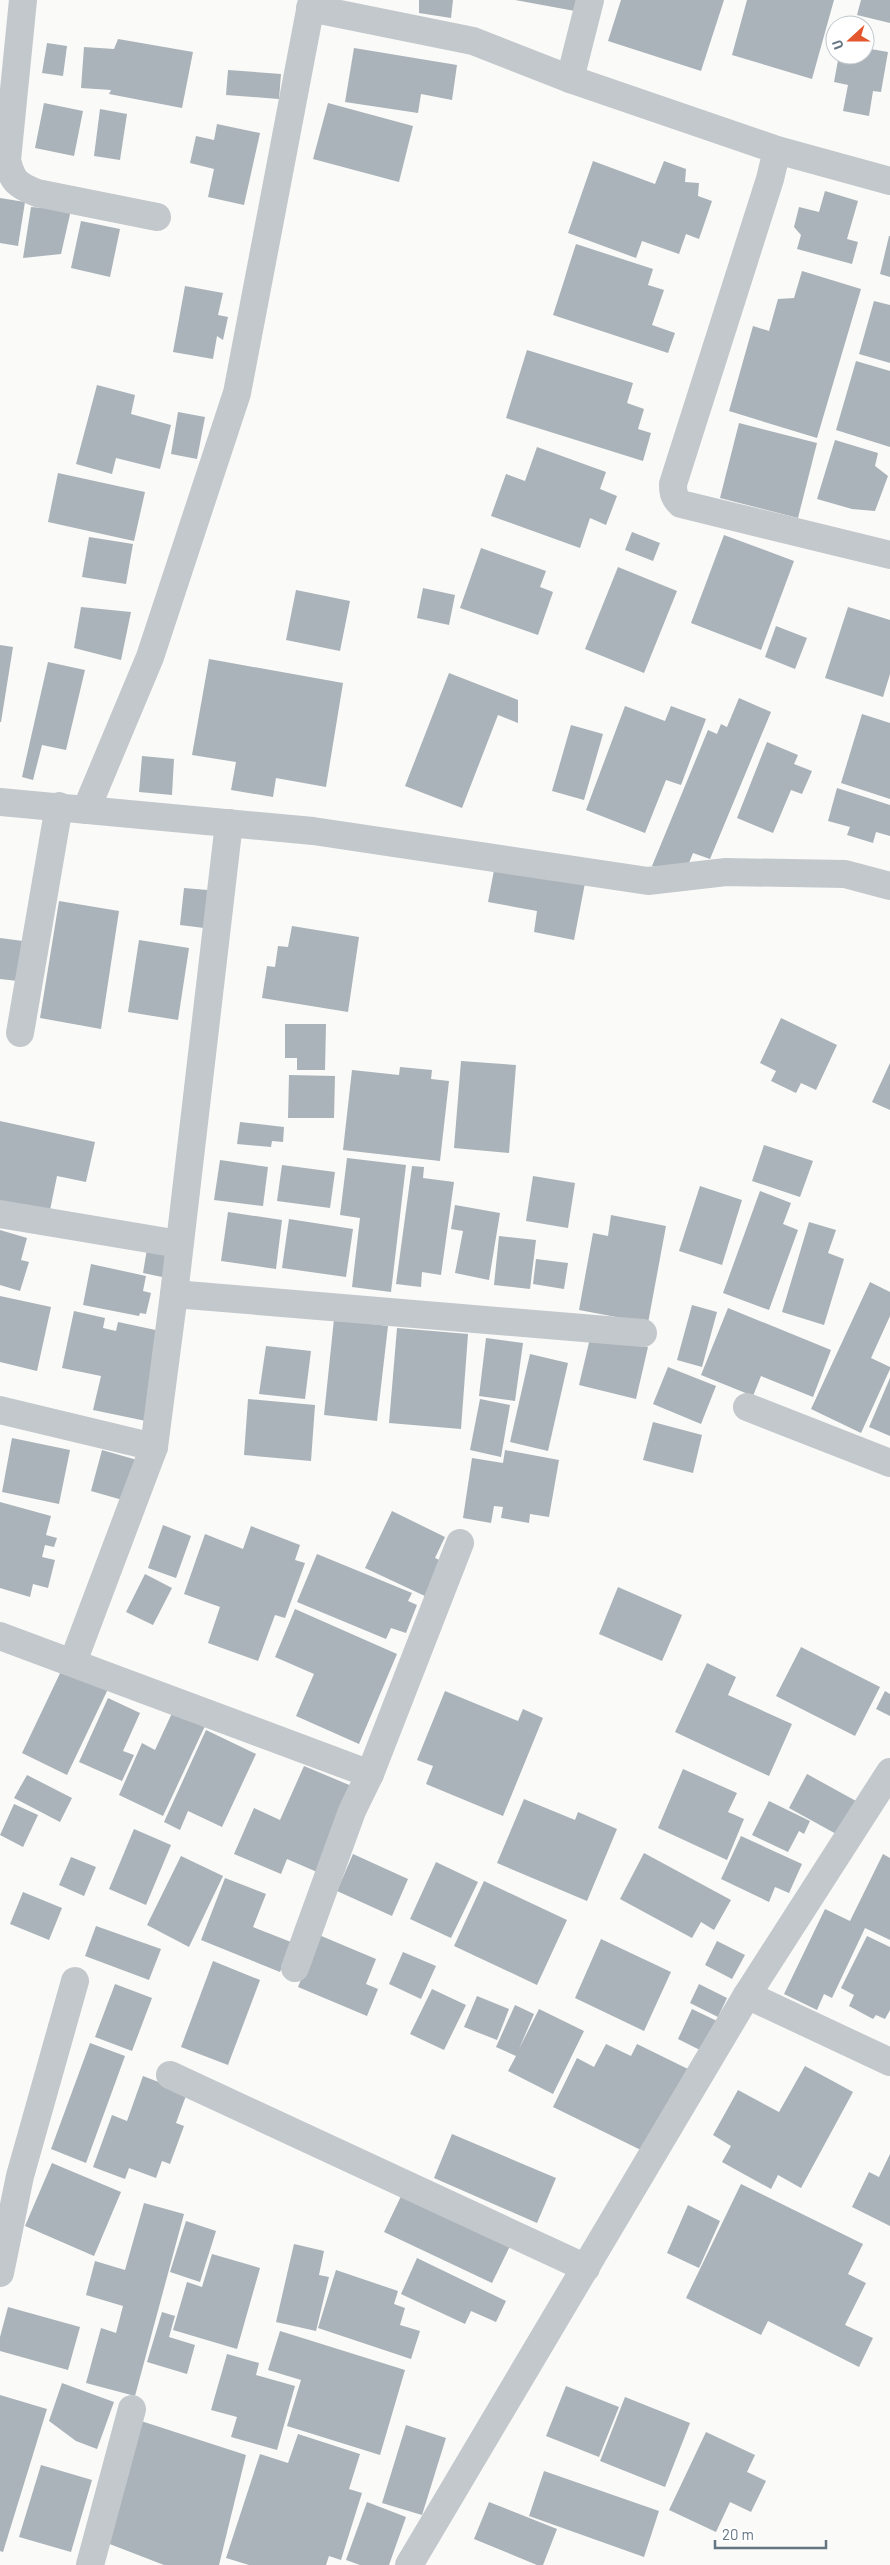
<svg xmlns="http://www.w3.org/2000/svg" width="890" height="2565" font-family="Barlow,sans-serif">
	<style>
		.building { fill: #aab3b9 }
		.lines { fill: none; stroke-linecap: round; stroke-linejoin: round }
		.minor { stroke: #c3c8cc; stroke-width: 28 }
	</style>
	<rect width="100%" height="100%" fill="#fafaf8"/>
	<g class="building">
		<polygon points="419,0 453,0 451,18 419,13"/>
		<polygon points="515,0 577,0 575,11"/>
		<polygon points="621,0 724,0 701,71 608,41"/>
		<polygon points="747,0 834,0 812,79 732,55"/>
		<polygon points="861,0 890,0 890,23 857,15"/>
		<polygon points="118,39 193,52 182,108 109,94 111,90 81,88 84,47 114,49"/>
		<polygon points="47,43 67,46 63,76 42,73"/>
		<polygon points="354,48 457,65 452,100 421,94 418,113 345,102"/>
		<polygon points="865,48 888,52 881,92 873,91 869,116 843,111 848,85 834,82 839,55 865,55"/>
		<polygon points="228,70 281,74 279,99 226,95"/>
		<polygon points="44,103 83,111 74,156 35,148"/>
		<polygon points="328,103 413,126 399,182 313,159"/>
		<polygon points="100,109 127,114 120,160 94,156"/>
		<polygon points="217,124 260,133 244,205 208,197 214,169 190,163 196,136 214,140"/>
		<polygon points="593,161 655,184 664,161 686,169 685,182 699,183 698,196 712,201 699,239 686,234 679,254 642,241 636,258 568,233"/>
		<polygon points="825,191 858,201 847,239 858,242 852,264 797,249 801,235 794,227 799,207 819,212"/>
		<polygon points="0,198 25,202 18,246 0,243"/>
		<polygon points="31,207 71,210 61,254 23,258"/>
		<polygon points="81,221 120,229 110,277 71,268"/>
		<polygon points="889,236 890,236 890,277 880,274"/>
		<polygon points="576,244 653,269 648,285 664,290 652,325 675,333 668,353 553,315"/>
		<polygon points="802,271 861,289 817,438 729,411 753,326 769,331 778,299 794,298"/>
		<polygon points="185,286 223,293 218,315 228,317 223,340 217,336 213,359 173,352"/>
		<polygon points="874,301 890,305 890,363 859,354"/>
		<polygon points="527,350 633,383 627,403 644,409 638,429 651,433 643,461 506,418"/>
		<polygon points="856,361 890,371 890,447 836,430"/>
		<polygon points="97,385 135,395 131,414 171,425 160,469 116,458 112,474 76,464"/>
		<polygon points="178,412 205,417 197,459 171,454"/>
		<polygon points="739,423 817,443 798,518 720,498"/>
		<polygon points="835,440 878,453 875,466 888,476 875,511 852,509 817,499"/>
		<polygon points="537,447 606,472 600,489 617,496 606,525 590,518 580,548 491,516 506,474 525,481"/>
		<polygon points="58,473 145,492 134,541 48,522"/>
		<polygon points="632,532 660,543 653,561 625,550"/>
		<polygon points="724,535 794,561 761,650 691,623"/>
		<polygon points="89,537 133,544 126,584 82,577"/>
		<polygon points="481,548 546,571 540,587 553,592 538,635 460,608"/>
		<polygon points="618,567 677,591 644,673 585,649"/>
		<polygon points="423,588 455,595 449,625 417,618"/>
		<polygon points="296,590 350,601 340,651 286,640"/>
		<polygon points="81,607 131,612 121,660 74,648"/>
		<polygon points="848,607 890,620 890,674 883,697 825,678"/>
		<polygon points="776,626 807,638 795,669 765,657"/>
		<polygon points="0,645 13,647 1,722 0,722"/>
		<polygon points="209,659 343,683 326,787 276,778 273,797 231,790 236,762 192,755"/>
		<polygon points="48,662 85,670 66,750 42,745 33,780 22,777"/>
		<polygon points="449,673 518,700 518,723 498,715 462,808 405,786"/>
		<polygon points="739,698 771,712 710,859 693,853 687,868 652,866 708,730 717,734 721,724 727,727"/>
		<polygon points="625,706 665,721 671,706 706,719 681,785 666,780 645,833 586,810"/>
		<polygon points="862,714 890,723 890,799 841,783"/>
		<polygon points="571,725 603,734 584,800 552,791"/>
		<polygon points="767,742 798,755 794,764 812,771 802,794 791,790 773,833 737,818"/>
		<polygon points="142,756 174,759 172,795 139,792"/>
		<polygon points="837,788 890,805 890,836 876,832 873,843 847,835 850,827 828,821"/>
		<polygon points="495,865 585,883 574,940 534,932 537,911 488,902"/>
		<polygon points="184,888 208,890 204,928 180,925"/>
		<polygon points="59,901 119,911 101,1029 40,1018"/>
		<polygon points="292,926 359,937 348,1012 262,998 267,966 275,967 278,946 288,947"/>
		<polygon points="0,938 23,941 18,981 0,979"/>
		<polygon points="139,940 189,948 178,1020 128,1012"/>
		<polygon points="781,1018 837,1045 816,1090 801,1083 796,1093 771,1081 776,1071 760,1063"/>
		<polygon points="285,1024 326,1024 325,1070 297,1070 297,1058 285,1058"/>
		<polygon points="461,1061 516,1065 509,1153 454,1148"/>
		<polygon points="890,1063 890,1110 872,1102"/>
		<polygon points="400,1067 432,1070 431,1079 449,1081 440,1161 343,1150 352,1070 399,1075"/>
		<polygon points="289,1075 335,1076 334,1118 288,1118"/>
		<polygon points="0,1121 95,1142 86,1182 57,1176 49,1215 0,1204"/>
		<polygon points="240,1122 284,1127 283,1142 272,1141 271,1147 237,1144"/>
		<polygon points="764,1145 813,1161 800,1197 752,1181"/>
		<polygon points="347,1158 406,1165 391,1292 352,1287 360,1218 340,1215"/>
		<polygon points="220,1160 268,1167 263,1206 214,1200"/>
		<polygon points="282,1165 335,1172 330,1208 277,1201"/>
		<polygon points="412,1166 424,1167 423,1178 454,1182 441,1275 422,1272 421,1287 396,1284"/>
		<polygon points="533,1176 575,1183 568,1228 526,1221"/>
		<polygon points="700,1186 742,1200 722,1265 679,1251"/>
		<polygon points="760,1191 791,1203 783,1224 798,1230 769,1310 723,1293"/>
		<polygon points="455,1205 500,1213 489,1280 455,1273 463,1231 451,1229"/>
		<polygon points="228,1212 282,1220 276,1269 221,1261"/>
		<polygon points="611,1215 666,1226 648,1323 579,1310 593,1233 608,1236"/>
		<polygon points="289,1219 353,1229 346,1277 282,1268"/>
		<polygon points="809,1222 836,1230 828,1253 844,1259 824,1325 782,1312"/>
		<polygon points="0,1230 27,1238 21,1260 29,1262 20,1291 0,1285"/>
		<polygon points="499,1236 536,1240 530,1289 494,1285"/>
		<polygon points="147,1249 171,1254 167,1278 143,1273"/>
		<polygon points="536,1259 568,1263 564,1289 533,1284"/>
		<polygon points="91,1264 146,1276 143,1291 151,1293 146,1314 140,1313 139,1316 83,1305"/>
		<polygon points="870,1282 890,1292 890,1316 871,1358 890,1367 890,1369 861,1433 811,1409"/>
		<polygon points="0,1296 51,1307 37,1371 0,1362"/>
		<polygon points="692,1305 717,1312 702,1367 677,1360"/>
		<polygon points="728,1308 831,1350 813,1397 761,1376 753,1396 701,1375"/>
		<polygon points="74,1311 105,1318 103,1328 116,1331 118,1322 165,1332 146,1421 93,1410 101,1376 62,1368"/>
		<polygon points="334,1319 388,1326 377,1421 324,1415"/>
		<polygon points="397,1328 468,1334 461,1429 389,1423"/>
		<polygon points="591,1334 648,1347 636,1399 579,1385"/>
		<polygon points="486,1338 523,1343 515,1401 479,1396"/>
		<polygon points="266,1346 311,1351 305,1399 259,1394"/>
		<polygon points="530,1354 568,1363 548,1451 510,1442"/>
		<polygon points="668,1367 716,1386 701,1424 653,1404"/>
		<polygon points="890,1378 890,1436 869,1427"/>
		<polygon points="248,1399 315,1405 311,1461 244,1455"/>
		<polygon points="480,1399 510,1405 501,1457 470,1450"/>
		<polygon points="653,1422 702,1435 693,1473 643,1460"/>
		<polygon points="12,1438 70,1450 59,1504 2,1492"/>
		<polygon points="102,1450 137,1460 126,1501 91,1491"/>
		<polygon points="505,1450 559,1460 549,1517 530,1514 529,1523 501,1518 503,1507 494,1506 491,1523 463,1518 472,1458 503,1463"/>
		<polygon points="0,1502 51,1516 46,1535 57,1538 54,1547 45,1545 42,1557 55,1560 48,1588 33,1584 30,1597 0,1588"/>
		<polygon points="392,1511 445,1537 435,1558 444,1562 427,1597 365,1568"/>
		<polygon points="163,1525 191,1536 176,1578 148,1568"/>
		<polygon points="251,1526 300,1545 295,1560 305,1563 285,1618 275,1615 258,1661 208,1643 220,1607 184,1594 205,1534 243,1549"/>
		<polygon points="317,1554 412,1593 408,1601 417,1605 406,1633 391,1628 386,1639 297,1602"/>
		<polygon points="145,1574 172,1588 153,1625 126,1612"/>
		<polygon points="618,1587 682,1615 662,1661 599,1634"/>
		<polygon points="295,1609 397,1654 359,1744 296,1716 314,1674 275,1657"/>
		<polygon points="801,1647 880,1687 855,1736 776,1696"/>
		<polygon points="707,1663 736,1677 728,1695 792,1724 769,1776 675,1732"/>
		<polygon points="63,1667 108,1689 67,1775 22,1753"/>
		<polygon points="445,1691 518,1721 523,1709 543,1718 503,1816 426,1784 433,1766 417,1760"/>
		<polygon points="885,1691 890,1694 890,1716 876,1709"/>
		<polygon points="108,1698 140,1713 123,1751 134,1755 122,1781 79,1762"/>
		<polygon points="173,1711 205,1726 163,1816 119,1795 142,1743 155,1750"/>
		<polygon points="206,1730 256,1754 222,1827 188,1811 180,1830 164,1822"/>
		<polygon points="304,1766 354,1787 317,1872 287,1859 281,1874 234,1854 254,1808 280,1820"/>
		<polygon points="683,1769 737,1793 728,1812 744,1819 727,1860 658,1828"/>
		<polygon points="807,1774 856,1801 838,1835 789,1808"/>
		<polygon points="27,1775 72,1798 60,1822 14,1798"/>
		<polygon points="524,1799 575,1820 578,1812 617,1829 587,1901 497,1863"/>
		<polygon points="769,1801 810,1821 804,1834 799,1831 788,1852 752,1835"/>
		<polygon points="14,1804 38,1815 23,1847 0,1835"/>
		<polygon points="134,1829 171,1845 146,1905 109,1889"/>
		<polygon points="741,1836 802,1864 789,1893 775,1887 769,1902 721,1879"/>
		<polygon points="644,1853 731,1900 714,1930 701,1922 692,1938 620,1899"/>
		<polygon points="353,1854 408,1879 392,1916 337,1891"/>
		<polygon points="883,1854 890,1858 890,1940 865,1928 832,1998 824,1994 817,2010 784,1994 825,1909 850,1921"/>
		<polygon points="181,1856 223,1876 189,1947 147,1925"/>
		<polygon points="71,1857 96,1867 84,1896 59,1885"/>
		<polygon points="436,1862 478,1882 451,1938 410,1919"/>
		<polygon points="225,1878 266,1894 253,1927 291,1942 280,1972 201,1940"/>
		<polygon points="484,1881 567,1920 537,1985 454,1946"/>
		<polygon points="23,1892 62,1908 49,1940 10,1924"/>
		<polygon points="96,1926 161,1949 149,1980 85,1956"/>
		<polygon points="319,1935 376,1959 366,1984 378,1989 367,2016 298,1987"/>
		<polygon points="867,1936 890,1947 890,2010 885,2019 876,2015 873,2019 849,2006 854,1995 841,1988"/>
		<polygon points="601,1939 671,1972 644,2031 575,1998"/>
		<polygon points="717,1941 745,1955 732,1979 705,1965"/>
		<polygon points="403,1952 436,1966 421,1999 389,1984"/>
		<polygon points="213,1961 260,1980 228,2065 181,2047"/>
		<polygon points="115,1984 152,1998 132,2051 95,2037"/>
		<polygon points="699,1984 727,1998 718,2017 690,2003"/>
		<polygon points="432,1989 466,2005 444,2050 410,2034"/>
		<polygon points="477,1996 509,2009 497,2040 464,2027"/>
		<polygon points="515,2005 534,2014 519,2049 539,2009 584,2031 553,2094 508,2071 516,2056 496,2047"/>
		<polygon points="692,2009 717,2021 702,2051 678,2039"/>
		<polygon points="90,2043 125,2056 86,2163 51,2149"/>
		<polygon points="606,2044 631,2056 637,2044 688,2069 647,2153 553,2107 577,2058 594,2067"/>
		<polygon points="805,2066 853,2092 801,2188 778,2175 771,2189 722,2162 731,2146 713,2135 738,2090 779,2112"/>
		<polygon points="143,2076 187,2093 176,2123 184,2126 170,2164 162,2161 156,2178 129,2168 125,2179 93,2167 112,2115 127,2121"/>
		<polygon points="452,2134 556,2178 537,2223 434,2178"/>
		<polygon points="890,2154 890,2226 852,2207 869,2172 879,2177"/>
		<polygon points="52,2163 121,2192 94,2256 25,2226"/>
		<polygon points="741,2184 863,2244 848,2274 866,2283 845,2325 873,2338 859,2367 768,2321 761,2335 686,2298"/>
		<polygon points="403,2192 511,2244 492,2283 384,2232"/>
		<polygon points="144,2203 184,2214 135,2396 86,2383 101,2328 116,2333 123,2306 86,2295 95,2261 125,2270"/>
		<polygon points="688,2205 720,2221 699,2268 667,2253"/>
		<polygon points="186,2221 216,2231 200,2282 170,2272"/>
		<polygon points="294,2244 324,2251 319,2275 329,2277 316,2331 276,2322"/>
		<polygon points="212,2254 260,2268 237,2349 173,2330 187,2282 202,2287"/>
		<polygon points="417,2258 506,2301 496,2322 471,2311 465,2324 401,2294"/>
		<polygon points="336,2270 398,2291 394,2304 405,2308 400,2325 420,2331 411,2359 318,2328"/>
		<polygon points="8,2307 80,2327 68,2370 0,2351 0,2337"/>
		<polygon points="162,2312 175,2316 169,2337 195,2345 187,2374 147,2362"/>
		<polygon points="280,2331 405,2370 380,2455 287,2426 301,2380 268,2370"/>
		<polygon points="227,2354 259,2363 256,2375 295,2386 277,2450 231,2437 237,2417 211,2410"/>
		<polygon points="62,2383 114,2402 97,2449 76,2441 49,2421"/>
		<polygon points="566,2386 619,2407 599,2457 546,2436"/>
		<polygon points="0,2395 47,2409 3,2552 0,2551"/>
		<polygon points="625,2397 690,2423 665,2487 600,2461"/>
		<polygon points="138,2420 246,2455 219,2565 164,2565 107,2543"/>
		<polygon points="406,2425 446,2438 422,2515 382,2503"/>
		<polygon points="706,2432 755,2455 747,2472 766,2481 751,2512 730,2502 716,2532 669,2510"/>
		<polygon points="298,2434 360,2454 349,2489 362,2493 341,2560 329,2556 326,2565 249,2565 226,2558 260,2454 288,2463"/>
		<polygon points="41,2465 92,2480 71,2552 19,2537"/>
		<polygon points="544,2471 659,2511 644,2557 529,2516"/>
		<polygon points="367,2502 406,2517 389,2565 360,2565 346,2560"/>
		<polygon points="489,2502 557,2529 543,2565 537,2565 474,2539"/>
	</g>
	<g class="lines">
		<g class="minor">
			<path d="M 23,0 L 7,160 C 12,181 17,185 37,193 L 157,217"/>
			<polyline points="310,8 473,41 570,79 777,150 890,181"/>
			<polyline points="570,79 590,0"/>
			<path d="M 777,150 L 770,179 L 673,484 C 673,493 674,498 681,504 L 890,555"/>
			<polyline points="0,802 313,831 648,881 726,872 845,874 890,886"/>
			<polyline points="86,810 150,657 237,393 312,0"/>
			<polyline points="229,823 174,1294 643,1333"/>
			<polyline points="20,1033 59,806"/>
			<polyline points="0,1214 179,1244"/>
			<polyline points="747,1407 890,1463"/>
			<polyline points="0,1410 154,1447"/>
			<polyline points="0,1636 370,1774"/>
			<polyline points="73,1662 154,1447 174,1294"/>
			<polyline points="295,1968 352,1811 370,1774 460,1543"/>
			<polyline points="747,1995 890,2062"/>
			<polyline points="170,2075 586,2268"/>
			<polyline points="0,2273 20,2176 75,1981"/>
			<polyline points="90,2565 132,2409"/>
			<polyline points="409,2565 747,1995 890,1772"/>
		</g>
	</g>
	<g transform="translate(850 40) rotate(249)"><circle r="24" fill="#ffffff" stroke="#c1c8cd"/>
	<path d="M0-4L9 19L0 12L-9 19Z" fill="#e4572e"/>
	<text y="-8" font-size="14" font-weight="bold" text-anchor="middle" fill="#657683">U</text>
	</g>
	<path d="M715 2540v8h111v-8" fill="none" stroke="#657683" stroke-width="2.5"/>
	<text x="722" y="2540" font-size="15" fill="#657683" stroke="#ffffff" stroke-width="4" paint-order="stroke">20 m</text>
</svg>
